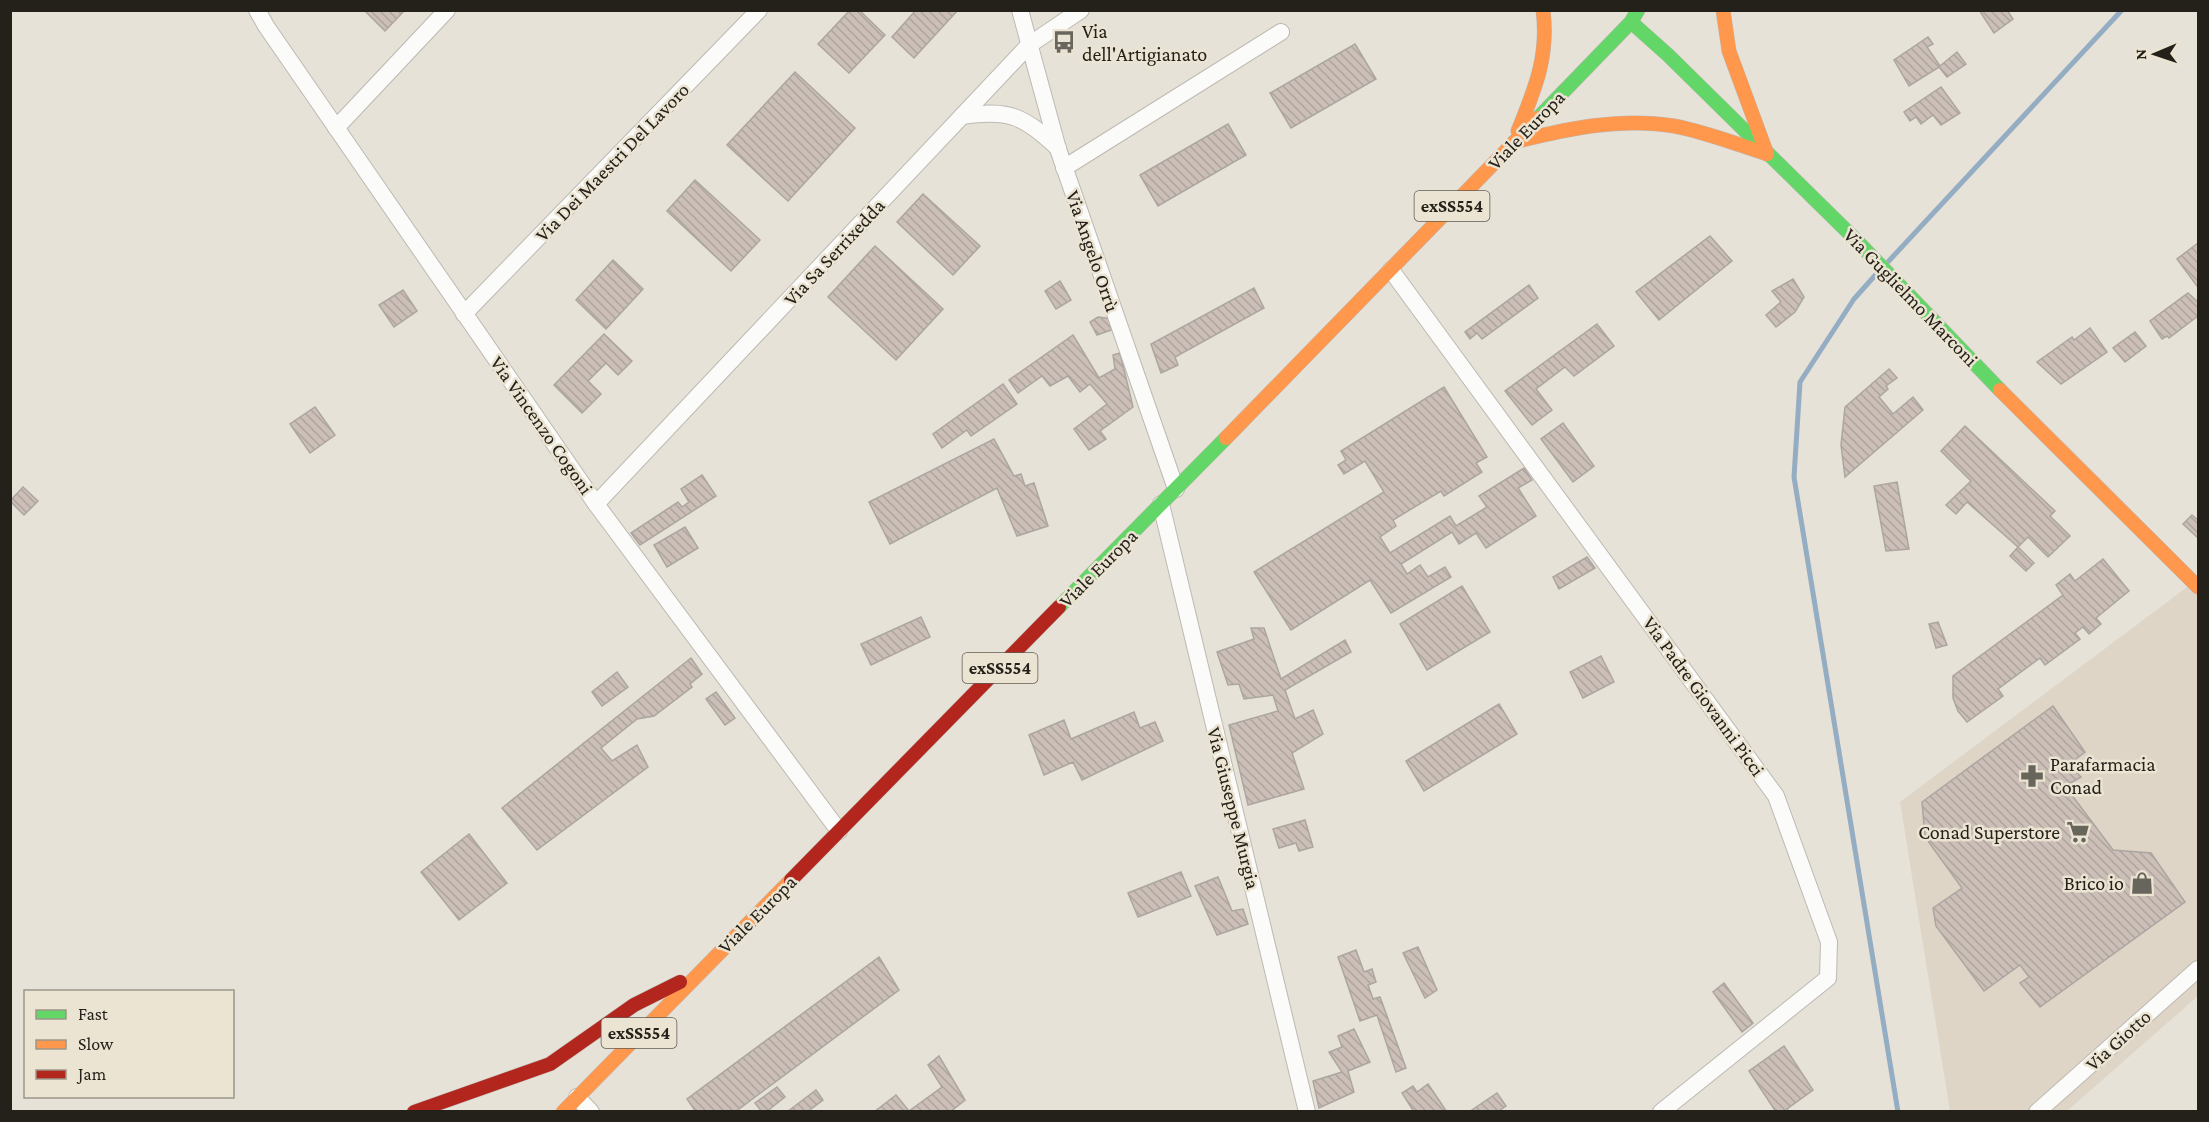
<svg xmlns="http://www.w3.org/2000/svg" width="2209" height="1122" font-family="'Crimson Pro',serif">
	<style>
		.commercial { fill: #ded5c7 }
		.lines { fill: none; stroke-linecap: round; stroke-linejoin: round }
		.stream { stroke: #94adc3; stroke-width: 5 }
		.building { fill: url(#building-back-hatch); stroke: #aba6a0; stroke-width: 1.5 }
		.street-casing { stroke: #bdb9b2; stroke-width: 18 }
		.fast-casing { stroke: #bdb9b2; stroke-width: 15 }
		.slow-casing { stroke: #bdb9b2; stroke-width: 15 }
		.jam-casing { stroke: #bdb9b2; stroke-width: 15 }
		.street { stroke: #fbfbf9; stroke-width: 16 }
		.fast { stroke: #63d668; stroke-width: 14 }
		.slow { stroke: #ff974d; stroke-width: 14 }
		.jam { stroke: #b3261e; stroke-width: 14 }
		.labels { text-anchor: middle; stroke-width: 5; stroke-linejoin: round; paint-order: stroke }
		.shield { fill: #ece4d2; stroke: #605c52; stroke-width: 1.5 }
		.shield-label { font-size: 18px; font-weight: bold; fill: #24211b }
		.poi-label { font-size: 20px; fill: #24211b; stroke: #ece4d2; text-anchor: start }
		.street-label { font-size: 20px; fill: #24211b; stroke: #ece4d2 }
	</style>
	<defs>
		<pattern id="building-back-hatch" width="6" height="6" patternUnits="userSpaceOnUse" patternTransform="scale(1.5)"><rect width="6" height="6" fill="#ccbfb8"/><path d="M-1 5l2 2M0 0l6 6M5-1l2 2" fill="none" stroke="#afa49e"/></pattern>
	</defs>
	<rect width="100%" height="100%" fill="#e6e2d8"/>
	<polygon class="commercial" points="2198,579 2198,996 2067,1111 1950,1111 1900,802"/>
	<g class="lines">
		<g class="stream">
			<polyline points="1886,264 2122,10"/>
			<polyline points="1879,271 1854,299 1800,382 1794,477 1898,1112"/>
		</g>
	</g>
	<g class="building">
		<polygon points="364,10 405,10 385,31"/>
		<polygon points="850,10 859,10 885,35 849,73 818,44"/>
		<polygon points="916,10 958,10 914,58 892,37"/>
		<polygon points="1979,10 2007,10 2013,19 1994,33"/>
		<polygon points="1928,37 1933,44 1927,47 1940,66 1957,52 1966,64 1947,77 1939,67 1909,86 1894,60"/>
		<polygon points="1355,44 1376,79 1291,128 1270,93"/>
		<polygon points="795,72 855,128 788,201 727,145"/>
		<polygon points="1941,87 1960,113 1941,125 1933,115 1921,124 1916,117 1910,121 1904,112"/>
		<polygon points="1228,124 1246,155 1158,206 1140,175"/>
		<polygon points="695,180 760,240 731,271 667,211"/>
		<polygon points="923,194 980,246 953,275 897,222"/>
		<polygon points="1710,236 1732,261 1659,320 1636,292"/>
		<polygon points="2198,243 2198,286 2197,286 2177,259"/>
		<polygon points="875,246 943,309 896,360 828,297"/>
		<polygon points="613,260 643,289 606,329 576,300"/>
		<polygon points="1793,279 1804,297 1795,312 1776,327 1766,315 1781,302 1772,291"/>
		<polygon points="1060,281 1071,300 1056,309 1045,291"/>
		<polygon points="1529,285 1538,298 1482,339 1477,333 1470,339 1465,332"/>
		<polygon points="1254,288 1264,308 1175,357 1178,365 1161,373 1151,344"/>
		<polygon points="403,290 417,311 394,327 379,305"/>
		<polygon points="2188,293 2198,302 2198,316 2169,338 2167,336 2162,339 2150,321"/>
		<polygon points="1098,317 1112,319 1114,329 1097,335 1090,322"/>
		<polygon points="1597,324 1614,346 1574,376 1565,367 1536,389 1552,410 1532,425 1505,391"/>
		<polygon points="2090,328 2107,352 2061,384 2037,362 2072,337 2074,340"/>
		<polygon points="2135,332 2146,346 2125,362 2113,348"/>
		<polygon points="604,334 632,361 618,375 606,363 588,381 601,394 582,413 554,385"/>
		<polygon points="1073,335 1099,378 1115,369 1113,355 1120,353 1133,407 1100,431 1106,439 1089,450 1074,429 1107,404 1090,384 1080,392 1068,376 1050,386 1042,376 1018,393 1009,380"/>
		<polygon points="1889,369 1897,378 1886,386 1888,389 1879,397 1893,414 1913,397 1923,410 1845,477 1841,445 1845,407"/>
		<polygon points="1003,384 1017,404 971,436 967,430 942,448 933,434"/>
		<polygon points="1444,387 1487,457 1476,463 1482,472 1444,496 1441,491 1393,520 1396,526 1380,537 1390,553 1450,516 1456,526 1487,507 1479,496 1524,468 1532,480 1518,488 1536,516 1486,548 1476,533 1459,544 1452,532 1401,564 1407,574 1420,565 1428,577 1445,567 1451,577 1391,613 1370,580 1291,630 1254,572 1384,492 1365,461 1344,474 1338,465 1346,460 1341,451"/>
		<polygon points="315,407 335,435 310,453 290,424"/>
		<polygon points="1563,423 1594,466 1573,482 1541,439"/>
		<polygon points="1965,426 2055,511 2050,516 2070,536 2048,557 2028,537 2018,547 1967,502 1956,514 1946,505 1971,481 1941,451"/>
		<polygon points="994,439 1014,476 1021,474 1025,486 1034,483 1048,526 1017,536 997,488 890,544 869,502"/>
		<polygon points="702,475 716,496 640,545 631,533 678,502 682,507 689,502 681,489"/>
		<polygon points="1897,482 1909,549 1886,551 1874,486"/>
		<polygon points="23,487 38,501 24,515 10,501"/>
		<polygon points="2192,515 2198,520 2198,538 2183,524"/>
		<polygon points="685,527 698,548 667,567 654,545"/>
		<polygon points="2018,547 2034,563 2026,571 2010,556"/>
		<polygon points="1587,557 1595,568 1559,589 1553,577"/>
		<polygon points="2103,559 2129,591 2096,618 2101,624 2089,634 2083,627 2075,633 2080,639 2045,665 2040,658 1998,689 2003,696 1967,722 1958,711 1953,698 1953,676 2063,595 2056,585 2070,574 2075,581"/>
		<polygon points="1462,586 1490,632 1427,670 1400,624"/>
		<polygon points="921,617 930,637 871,665 861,644"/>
		<polygon points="1938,622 1947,645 1936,648 1929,624"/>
		<polygon points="1251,628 1264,628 1281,679 1345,640 1351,652 1285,690 1295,719 1313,710 1323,734 1292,753 1304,789 1248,805 1229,725 1278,711 1273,695 1244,699 1239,684 1228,685 1217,652 1254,639"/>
		<polygon points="1601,656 1614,682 1583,698 1570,672"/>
		<polygon points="691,658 702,674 690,684 692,687 654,716 637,719 601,748 612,761 637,745 648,767 537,850 502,808"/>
		<polygon points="617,672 628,687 602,706 592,692"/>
		<polygon points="716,692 735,718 725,725 706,699"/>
		<polygon points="1499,704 1517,734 1424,791 1406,761"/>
		<polygon points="2053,706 2085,752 2069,764 2081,777 2065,786 2113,850 2151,853 2185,902 2040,1007 2020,983 2029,977 2020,965 1984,991 1936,926 1933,908 1962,888 1925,837 1922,802"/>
		<polygon points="1134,712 1140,728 1155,722 1163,741 1082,780 1073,762 1044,775 1029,735 1064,720 1071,739"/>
		<polygon points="1305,820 1313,847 1299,851 1296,843 1279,848 1273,829"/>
		<polygon points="469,834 507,883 459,920 421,872"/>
		<polygon points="1181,872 1191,896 1138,917 1128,893"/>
		<polygon points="1218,877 1232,911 1243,909 1248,924 1217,935 1195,886"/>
		<polygon points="1418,947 1437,990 1425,998 1403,953"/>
		<polygon points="1356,950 1364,972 1372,969 1376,982 1368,985 1373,999 1380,997 1406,1068 1396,1072 1377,1015 1360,1021 1338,957"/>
		<polygon points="879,957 899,990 735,1112 696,1112 687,1099"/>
		<polygon points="1724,983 1753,1023 1742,1032 1713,992"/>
		<polygon points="1354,1029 1370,1062 1348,1071 1354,1092 1319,1108 1313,1081 1342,1072 1329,1052 1342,1047 1338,1036"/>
		<polygon points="1784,1046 1813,1090 1787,1109 1789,1112 1776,1112 1749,1071"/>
		<polygon points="939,1056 965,1100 950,1112 874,1112 896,1095 909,1111 942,1087 928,1065"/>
		<polygon points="1428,1084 1447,1112 1414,1112 1402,1093 1413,1086 1417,1092"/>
		<polygon points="777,1087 785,1097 766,1112 762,1112 755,1103"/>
		<polygon points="816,1090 823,1100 807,1112 787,1112"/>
		<polygon points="1497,1093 1506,1106 1497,1112 1469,1112"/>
	</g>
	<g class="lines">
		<g class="street-casing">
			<g id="street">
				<polyline points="257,10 266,26 596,504 839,831"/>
				<polyline points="1020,10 1058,149 1176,489"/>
				<path d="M 962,116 C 1010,109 1023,116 1058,148"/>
				<polyline points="336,128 447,10"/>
				<polyline points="1064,168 1281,32"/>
				<polyline points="1391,270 1776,796 1829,942 1828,978 1661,1112"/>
				<polyline points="464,314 759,10"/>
				<polyline points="596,504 1029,45 1081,10"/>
				<polyline points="1161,504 1307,1112"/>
				<polyline points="577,1097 591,1112"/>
				<polyline points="2037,1112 2198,969"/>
			</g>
		</g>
		<g class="fast-casing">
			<g id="fast">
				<polyline points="1631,22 1668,55 1856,240 2000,390"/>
				<polyline points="1538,118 1631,22 1638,10"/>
				<polyline points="1059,607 1226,438"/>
			</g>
		</g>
		<g class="slow-casing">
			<g id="slow">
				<polyline points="1723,10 1729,51 1767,154"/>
				<path d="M 1518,131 C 1535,89 1549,56 1543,10"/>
				<path d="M 1514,142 C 1566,129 1620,117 1674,126 C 1706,132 1736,144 1767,154"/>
				<polyline points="2000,390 2198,587"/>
				<polyline points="1226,438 1538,118"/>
				<polyline points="563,1112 791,880"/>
			</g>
		</g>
		<g class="jam-casing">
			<g id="jam">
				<polyline points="791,880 1059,607"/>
				<polyline points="414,1112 550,1064 634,1005 680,982"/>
			</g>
		</g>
		<use href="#street" class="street"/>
		<use href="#fast" class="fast"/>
		<use href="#slow" class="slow"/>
		<use href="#jam" class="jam"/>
	</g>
	<defs>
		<g id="bus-bare" transform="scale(1.8)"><path d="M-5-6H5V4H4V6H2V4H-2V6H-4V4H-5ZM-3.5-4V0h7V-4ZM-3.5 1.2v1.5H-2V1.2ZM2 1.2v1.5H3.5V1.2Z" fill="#68655d" stroke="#ece4d2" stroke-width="2.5" paint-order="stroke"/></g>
		<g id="pharmacy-bare" transform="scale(1.8)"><path d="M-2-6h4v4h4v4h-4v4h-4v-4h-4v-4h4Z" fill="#68655d" stroke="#ece4d2" stroke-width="2.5" paint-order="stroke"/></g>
		<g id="supermarket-bare" transform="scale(1.8)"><path d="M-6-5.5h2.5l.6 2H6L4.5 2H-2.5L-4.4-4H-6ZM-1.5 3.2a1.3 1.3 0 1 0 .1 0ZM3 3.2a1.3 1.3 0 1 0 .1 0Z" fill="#68655d" stroke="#ece4d2" stroke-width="2.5" paint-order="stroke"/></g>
		<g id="shop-bare" transform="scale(1.8)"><path d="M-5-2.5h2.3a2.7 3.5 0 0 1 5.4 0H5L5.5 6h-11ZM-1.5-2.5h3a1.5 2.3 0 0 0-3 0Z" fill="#68655d" stroke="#ece4d2" stroke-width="2.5" paint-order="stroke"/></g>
	</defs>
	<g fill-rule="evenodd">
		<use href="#bus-bare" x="1064" y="42"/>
		<use href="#pharmacy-bare" x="2032" y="776"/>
		<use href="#supermarket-bare" x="2078" y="832"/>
		<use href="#shop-bare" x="2142" y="883"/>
	</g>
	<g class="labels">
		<g class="shield">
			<rect x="1414.5" y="191" width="75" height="30" rx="4.5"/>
			<rect x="962.5" y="653" width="75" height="30" rx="4.5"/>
			<rect x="601.5" y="1018" width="75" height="30" rx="4.5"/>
		</g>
		<g class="shield-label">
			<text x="1452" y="212">exSS554</text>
			<text x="1000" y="674">exSS554</text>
			<text x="639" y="1039">exSS554</text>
		</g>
		<g class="poi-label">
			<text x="1082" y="38">Via<tspan x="1082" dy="23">dell'Artigianato</tspan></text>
			<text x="2050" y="771">Parafarmacia<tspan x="2050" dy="23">Conad</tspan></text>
			<text x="2060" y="839" text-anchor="end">Conad Superstore</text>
			<text x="2124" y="890" text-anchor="end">Brico io</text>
		</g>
		<g class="street-label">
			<text transform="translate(1526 130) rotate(-46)" y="7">Viale Europa</text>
			<text transform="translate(612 162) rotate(-46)" y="7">Via Dei Maestri Del Lavoro</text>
			<text transform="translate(1093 251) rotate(71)" y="7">Via Angelo Orrù</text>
			<text transform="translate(834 252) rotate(-47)" y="7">Via Sa Serrixedda</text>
			<text transform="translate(1911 297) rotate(46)" y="7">Via Guglielmo Marconi</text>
			<text transform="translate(542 425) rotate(55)" y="7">Via Vincenzo Cogoni</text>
			<text transform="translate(1098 568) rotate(-45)" y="7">Viale Europa</text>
			<text transform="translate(1704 696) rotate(54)" y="7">Via Padre Giovanni Picci</text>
			<text transform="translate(1234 808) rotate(76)" y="7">Via Giuseppe Murgia</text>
			<text transform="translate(757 914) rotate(-45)" y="7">Viale Europa</text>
			<text transform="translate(2118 1040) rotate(-42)" y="7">Via Giotto</text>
		</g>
	</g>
	<rect width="2209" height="1122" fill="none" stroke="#24211b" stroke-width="24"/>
	<rect x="24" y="990" width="210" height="108" fill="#ece4d2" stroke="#9c9689" stroke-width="1.5"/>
	<rect x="36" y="1010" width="30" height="9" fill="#63d668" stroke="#9c9689" stroke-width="1.5"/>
	<text x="78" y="1020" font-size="18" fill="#24211b">Fast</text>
	<rect x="36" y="1040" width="30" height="9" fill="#ff974d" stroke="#9c9689" stroke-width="1.5"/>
	<text x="78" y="1050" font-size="18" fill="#24211b">Slow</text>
	<rect x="36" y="1070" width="30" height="9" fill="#b3261e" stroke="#9c9689" stroke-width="1.5"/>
	<text x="78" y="1080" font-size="18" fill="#24211b">Jam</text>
	<g transform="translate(2155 54) rotate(268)" stroke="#ece4d2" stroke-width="4.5" paint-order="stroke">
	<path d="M0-4.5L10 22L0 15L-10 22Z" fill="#24211b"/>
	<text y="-9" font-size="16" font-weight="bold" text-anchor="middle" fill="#24211b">N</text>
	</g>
</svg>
